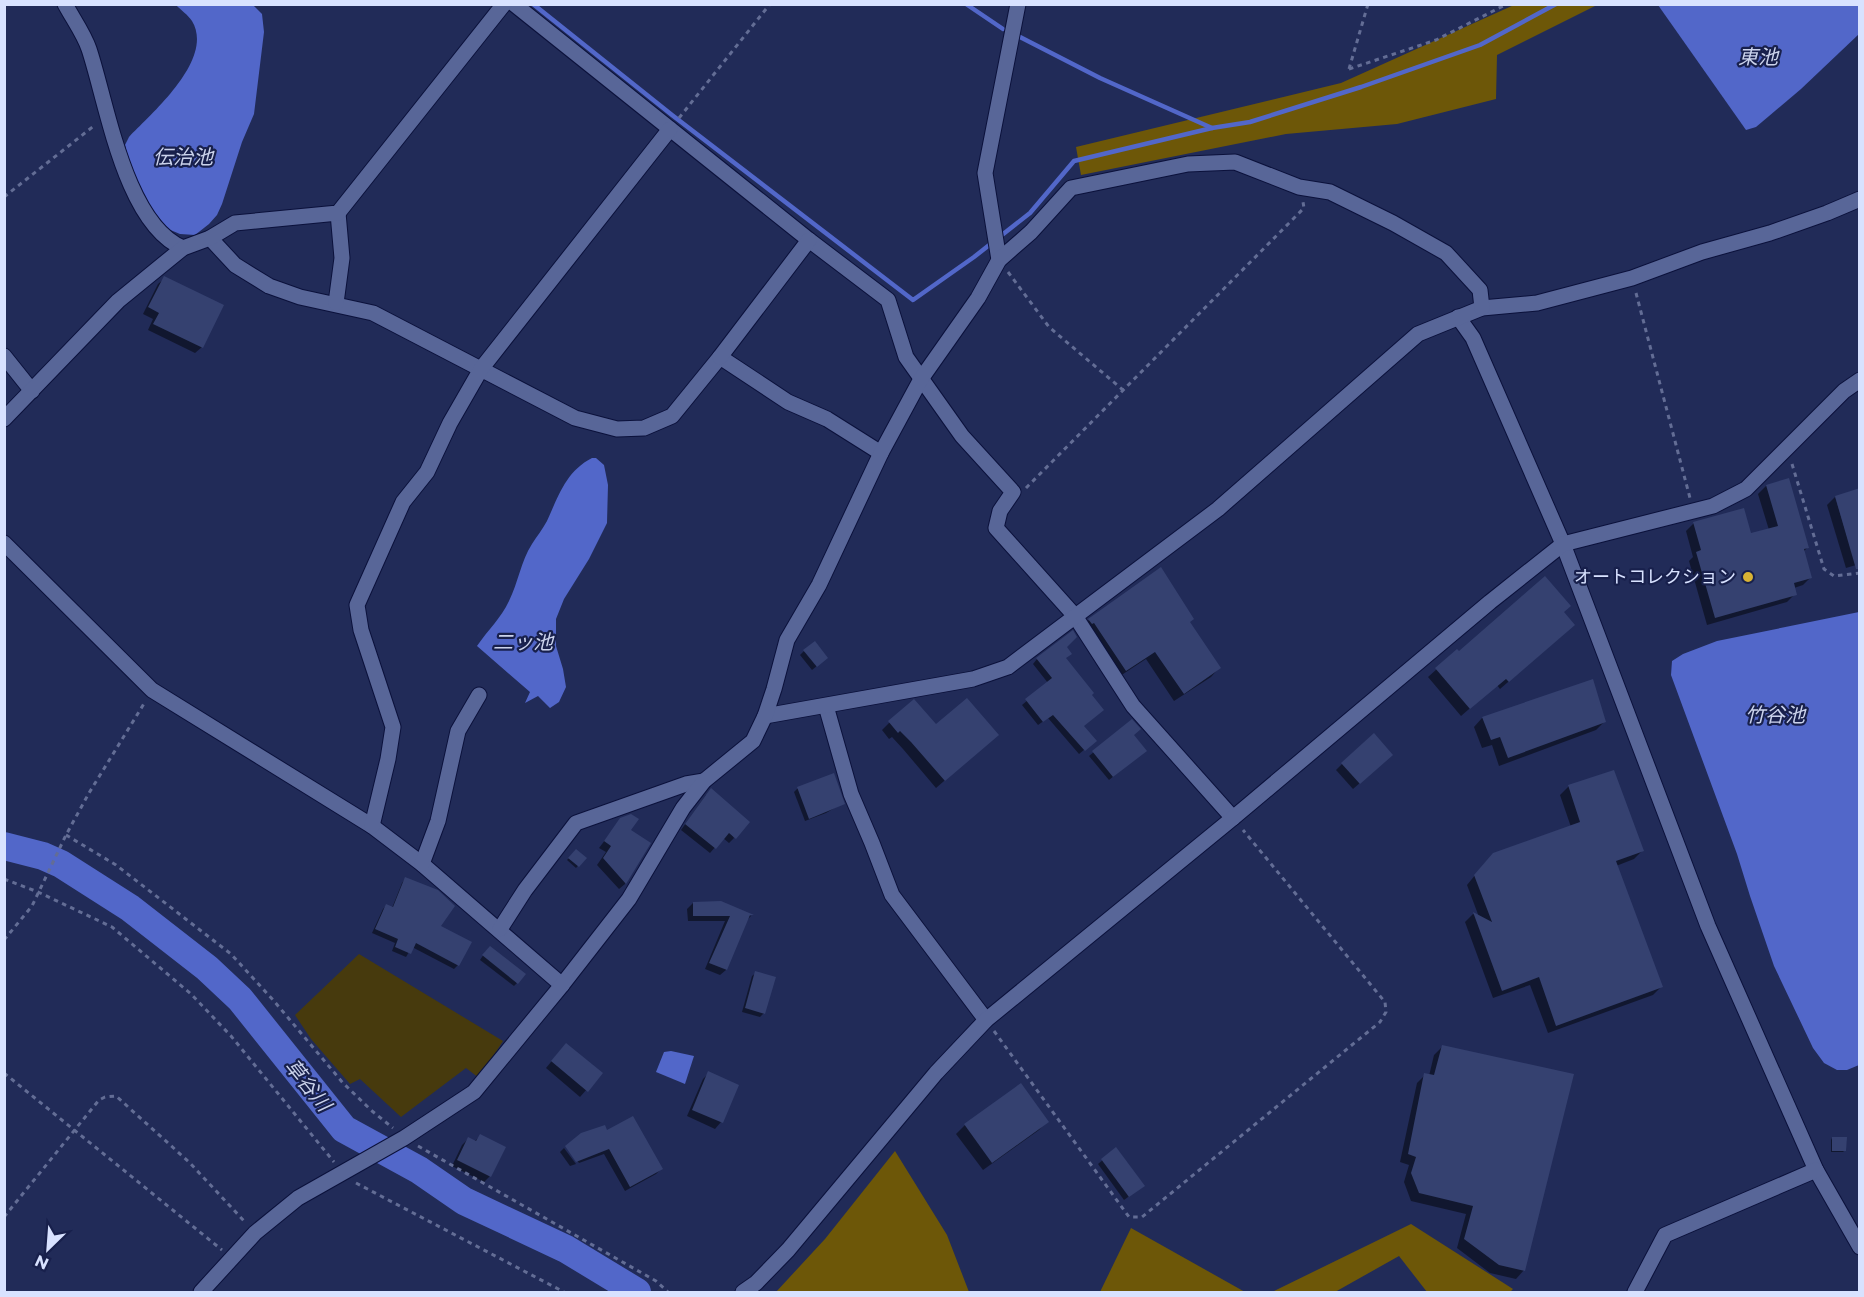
<svg xmlns="http://www.w3.org/2000/svg" width="1864" height="1297" font-family="Montserrat,'Noto Sans JP',sans-serif">
	<style>
		.green { fill: #473a0d }
		.forest { fill: #6d5708 }
		.water { fill: #5267c9 }
		.shadow { fill: #0007 }
		.lines { fill: none; stroke-linecap: round; stroke-linejoin: round }
		.stream { stroke: #5267c9; stroke-width: 4.5 }
		.river { stroke: #5267c9; stroke-width: 28 }
		.building { fill: #354170 }
		.minor-casing { stroke: #0b113b; stroke-width: 17 }
		.path { stroke: #636d95; stroke-width: 3; stroke-dasharray: 4.5 4.5; stroke-linecap: butt }
		.minor { stroke: #586698; stroke-width: 15 }
		.poi-dot { fill: #d9b334; stroke: #18204c; stroke-width: 2 }
		.labels { text-anchor: middle; stroke-width: 4.5; stroke-linejoin: round; paint-order: stroke }
		.poi-label { font-size: 18px; fill: #d8e2ff; stroke: #18204c; text-anchor: end }
		.water-label { font-size: 20px; font-style: italic; fill: #cbd3ec; stroke: #18204c }
	</style>
	<rect width="100%" height="100%" fill="#212b58"/>
	<polygon class="green" points="359,954 503,1041 479,1078 466,1068 401,1117 360,1079 350,1084 311,1039 295,1015"/>
	<g class="forest">
		<polygon points="1514,5 1597,5 1497,55 1496,99 1397,124 1286,134 1081,175 1076,147 1341,83"/>
		<polygon points="895,1151 947,1235 969,1292 776,1292 825,1239"/>
		<polygon points="1411,1224 1513,1289 1510,1292 1427,1292 1399,1256 1335,1292 1272,1292"/>
		<polygon points="1131,1228 1245,1292 1100,1292"/>
	</g>
	<g class="water">
		<path d="M 176,5 L 253,5 L 262,14 L 264,32 L 254,114 L 242,142 L 222,204 L 217,215 L 209,224 L 195,235 L 180,234 L 168,229 L 142,197 L 128,158 L 125,145 L 129,137 C 152,113 215,59 192,21 C 188,15 181,10 176,5 Z"/>
		<polygon points="1658,5 1859,5 1859,34 1801,89 1756,127 1746,130"/>
		<path d="M 592,458 L 596,458 L 604,465 L 608,485 L 607,523 L 589,559 L 564,599 L 556,619 L 556,646 L 563,669 L 566,687 L 559,702 L 550,708 L 538,696 L 525,703 L 530,692 L 477,646 C 488,630 501,618 509,601 C 518,583 521,561 532,544 C 537,536 542,530 547,521 C 558,497 566,471 592,458 Z"/>
		<polygon points="1859,612 1859,1065 1847,1070 1837,1070 1824,1063 1813,1048 1774,966 1750,896 1737,854 1671,675 1672,661 1683,654 1717,641"/>
		<polygon points="671,1051 694,1056 685,1084 656,1072 664,1052"/>
	</g>
	<g class="shadow">
		<polygon points="165,278 202,347 195,353 148,330 153,319 143,314 158,284"/>
		<polygon points="1788,480 1808,547 1803,552 1811,577 1803,585 1794,588 1795,594 1787,602 1707,625 1689,561 1693,557 1686,531 1694,523 1750,535 1769,530 1758,494 1766,486"/>
		<polygon points="1835,497 1856,565 1846,568 1827,505"/>
		<polygon points="1089,620 1188,623 1219,668 1211,677 1174,701 1146,659 1117,678 1081,628"/>
		<polygon points="1565,633 1500,689 1497,685 1461,716 1428,677 1457,651 1458,653"/>
		<polygon points="1065,647 1065,658 1082,726 1090,745 1079,754 1048,718 1038,725 1022,705 1048,683 1033,664 1037,659"/>
		<polygon points="804,651 823,661 812,670 800,655"/>
		<polygon points="1592,681 1605,721 1596,730 1499,766 1492,745 1482,748 1474,727 1482,718"/>
		<polygon points="1132,721 1133,735 1141,754 1109,780 1089,756"/>
		<polygon points="889,723 936,727 989,742 936,788 903,749 892,737 889,739 882,730"/>
		<polygon points="1385,761 1353,789 1336,770 1342,764"/>
		<polygon points="833,775 843,803 826,813 805,821 794,792 797,789"/>
		<polygon points="1569,786 1642,851 1634,859 1616,866 1661,987 1653,995 1548,1033 1530,985 1493,998 1465,922 1473,914 1479,917 1467,885 1485,863 1571,827 1560,795"/>
		<polygon points="706,795 734,838 729,843 723,838 710,853 681,830"/>
		<polygon points="621,819 629,830 649,844 625,884 619,889 597,865 606,852 599,848"/>
		<polygon points="576,851 585,858 576,868 567,860"/>
		<polygon points="405,879 439,926 458,965 454,969 412,947 406,957 392,951 395,943 372,933 383,909 386,906 392,908 402,883"/>
		<polygon points="693,903 721,903 751,916 747,920 726,970 720,975 705,969 725,921 688,921 687,909"/>
		<polygon points="486,951 517,983 514,986 480,960"/>
		<polygon points="756,973 764,1013 760,1017 742,1012 752,976"/>
		<polygon points="1443,1046 1524,1270 1516,1279 1490,1273 1457,1248 1466,1214 1411,1201 1404,1182 1409,1165 1400,1162 1417,1083 1425,1075 1429,1076 1434,1055"/>
		<polygon points="560,1051 601,1073 580,1097 546,1068"/>
		<polygon points="709,1073 721,1122 715,1129 687,1116 703,1079"/>
		<polygon points="1021,1085 1047,1121 1039,1130 983,1170 956,1134 965,1125"/>
		<polygon points="606,1132 661,1169 656,1174 625,1191 604,1154 579,1163 567,1146"/>
		<polygon points="480,1136 490,1176 484,1182 452,1166 462,1145 468,1139 474,1142"/>
		<polygon points="1832,1138 1845,1150 1843,1152 1831,1152 1831,1140"/>
		<polygon points="564,1148 576,1164 570,1166 560,1152"/>
		<polygon points="1116,1149 1139,1189 1124,1200 1098,1164"/>
	</g>
	<g class="lines">
		<g class="stream">
			<polyline points="533,4 672,115 913,300 974,257 1030,213 1074,161 1212,128 1250,122 1361,87 1480,45 1556,4"/>
			<polyline points="966,4 1003,29"/>
			<polyline points="1020,37 1100,78 1212,128"/>
		</g>
		<polyline class="river" points="4,846 43,856 61,864 130,908 207,968 240,999 344,1129 419,1170 464,1201 566,1249 637,1292"/>
	</g>
	<g class="building">
		<polygon points="164,276 224,305 203,348 153,324 159,313 148,307"/>
		<polygon points="1789,478 1809,548 1804,549 1812,578 1794,583 1797,595 1715,618 1696,552 1701,550 1693,522 1744,508 1751,533 1778,526 1766,485"/>
		<polygon points="1860,488 1860,569 1856,569 1835,496"/>
		<polygon points="1161,567 1194,619 1190,622 1221,668 1184,694 1155,652 1126,671 1094,623 1092,624 1088,619"/>
		<polygon points="1545,576 1571,606 1564,612 1575,625 1509,682 1506,679 1470,709 1435,668 1457,649 1459,651"/>
		<polygon points="1073,630 1077,637 1067,647 1072,654 1066,658 1094,693 1092,695 1104,710 1084,726 1097,741 1085,751 1053,715 1043,722 1025,699 1052,678 1036,658"/>
		<polygon points="815,641 828,658 817,667 803,650"/>
		<polygon points="1593,679 1606,722 1508,758 1500,737 1491,740 1482,717"/>
		<polygon points="967,698 999,735 945,781 911,742 900,731 898,733 888,721 914,699 936,724"/>
		<polygon points="1132,719 1141,729 1134,735 1147,751 1113,777 1092,751"/>
		<polygon points="1374,733 1393,755 1360,784 1341,763"/>
		<polygon points="1614,770 1644,851 1616,861 1663,987 1556,1026 1539,977 1502,991 1473,912 1492,922 1474,875 1493,853 1580,822 1568,785"/>
		<polygon points="834,773 845,804 809,819 797,787"/>
		<polygon points="711,788 750,822 736,839 729,833 716,849 685,824"/>
		<polygon points="631,814 639,819 631,830 651,843 626,884 603,858 611,846 604,841 620,818"/>
		<polygon points="576,849 587,858 579,867 568,858"/>
		<polygon points="405,877 438,890 455,906 441,926 472,942 459,966 416,943 411,954 395,947 398,939 375,929 386,904 393,907"/>
		<polygon points="721,901 754,915 750,915 727,970 709,963 730,916 693,916 693,902"/>
		<polygon points="490,946 526,974 518,984 482,955"/>
		<polygon points="755,971 776,977 765,1014 745,1008"/>
		<polygon points="566,1043 603,1073 588,1092 551,1061"/>
		<polygon points="1442,1045 1574,1074 1525,1271 1499,1265 1464,1239 1473,1206 1419,1193 1411,1173 1416,1157 1408,1154 1424,1073 1434,1075"/>
		<polygon points="708,1071 739,1085 723,1123 692,1110"/>
		<polygon points="1021,1083 1049,1122 992,1163 964,1124"/>
		<polygon points="633,1116 663,1169 630,1187 609,1149 576,1162 565,1146 581,1133 605,1125 607,1130"/>
		<polygon points="480,1134 506,1147 491,1177 457,1160 468,1137 476,1141"/>
		<polygon points="1832,1137 1847,1137 1846,1151 1832,1151"/>
		<polygon points="1116,1147 1145,1186 1129,1197 1101,1159"/>
	</g>
	<g class="lines">
		<g class="minor-casing">
			<g id="minor">
				<path d="M 65,4 C 73,19 84,34 89,49 C 107,103 125,224 183,248"/>
				<polyline points="514,4 809,240 888,300 906,357 962,436 1013,492 1000,511 996,528 1075,616 1133,706 1233,818"/>
				<polyline points="210,238 235,265 269,286 300,297 373,313 575,418 617,429 644,428 672,416 720,357 788,402 827,419 881,453"/>
				<polyline points="999,260 985,173 1018,4"/>
				<polyline points="336,303 342,258 338,213"/>
				<polyline points="1458,317 1473,338 1563,544 1708,926 1816,1170 1860,1247"/>
				<polyline points="4,356 32,391"/>
				<polyline points="720,357 809,240"/>
				<polyline points="4,419 118,301 183,248 210,238 235,223 338,213 504,4"/>
				<polyline points="4,543 152,690 372,826 422,864 562,985"/>
				<polyline points="826,706 851,794 872,843 892,895 986,1020"/>
				<polyline points="765,716 973,679 1008,667 1218,509 1418,334 1482,308 1537,303 1632,278 1702,252 1770,233 1827,213 1860,199"/>
				<polyline points="372,826 388,759 393,727 361,630 357,605 403,502 427,472 450,423 481,369 670,129"/>
				<polyline points="422,864 438,821 458,731 479,695"/>
				<polyline points="500,929 525,890 576,823 686,784 704,781"/>
				<polyline points="201,1292 255,1233 298,1198 404,1138 474,1092 562,985 629,899 683,808 704,781 753,741 765,716 774,689 787,640 819,585 881,453 921,379 978,298 999,260 1031,232 1071,188 1188,164 1235,162 1299,187 1330,192 1393,223 1446,253 1480,290 1482,308"/>
				<polyline points="743,1292 756,1283 788,1250 936,1073 986,1020 1233,818 1490,602 1563,544 1713,506 1746,489 1844,391 1860,380"/>
				<polyline points="1635,1292 1665,1235 1816,1170"/>
			</g>
		</g>
		<g class="path">
			<polyline points="1349,69 1436,40 1507,4"/>
			<polyline points="1349,69 1368,4"/>
			<polyline points="679,118 770,4"/>
			<polyline points="4,197 95,125"/>
			<polyline points="1008,272 1049,327 1123,390"/>
			<polyline points="1636,293 1690,498"/>
			<polyline points="1792,464 1824,569 1834,576 1860,573"/>
			<polyline points="1026,488 1304,208 1303,202"/>
			<polyline points="66,835 116,865 231,954 274,1001 343,1083 372,1111 393,1128"/>
			<polyline points="4,879 38,892 112,927 191,994 231,1036 334,1162"/>
			<polyline points="4,940 32,906 66,835 89,793 145,702"/>
			<polyline points="994,1031 1129,1217 1142,1217 1380,1022 1386,1012 1385,1002 1243,830"/>
			<polyline points="4,1073 222,1250"/>
			<polyline points="418,1146 656,1281 668,1292"/>
			<polyline points="356,1183 564,1292"/>
			<polyline points="4,1217 99,1100 105,1097 116,1096 189,1162 245,1222"/>
		</g>
		<use href="#minor" class="minor"/>
	</g>
	<circle class="poi-dot" cx="1748" cy="577" r="6"/>
	<g class="labels">
		<g class="poi-label">
			<text x="1736" y="583">オートコレクション</text>
		</g>
		<g class="water-label">
			<text x="1758" y="64">東池</text>
			<text x="183" y="164">伝治池</text>
			<text x="523" y="649">二ッ池</text>
			<text x="1775" y="722">竹谷池</text>
			<text transform="translate(308 1085) rotate(51)" y="7">草谷川</text>
		</g>
	</g>
	<rect width="1864" height="1297" fill="none" stroke="#d8e2ff" stroke-width="12"/>
	<g transform="translate(48 1249) rotate(205)" stroke="#18204c" stroke-width="4.5" paint-order="stroke">
	<path d="M0-4.5L10 22L0 15L-10 22Z" fill="#d8e2ff"/>
	<text y="-9" font-size="16" font-weight="bold" text-anchor="middle" fill="#d8e2ff">N</text>
	</g>
</svg>
